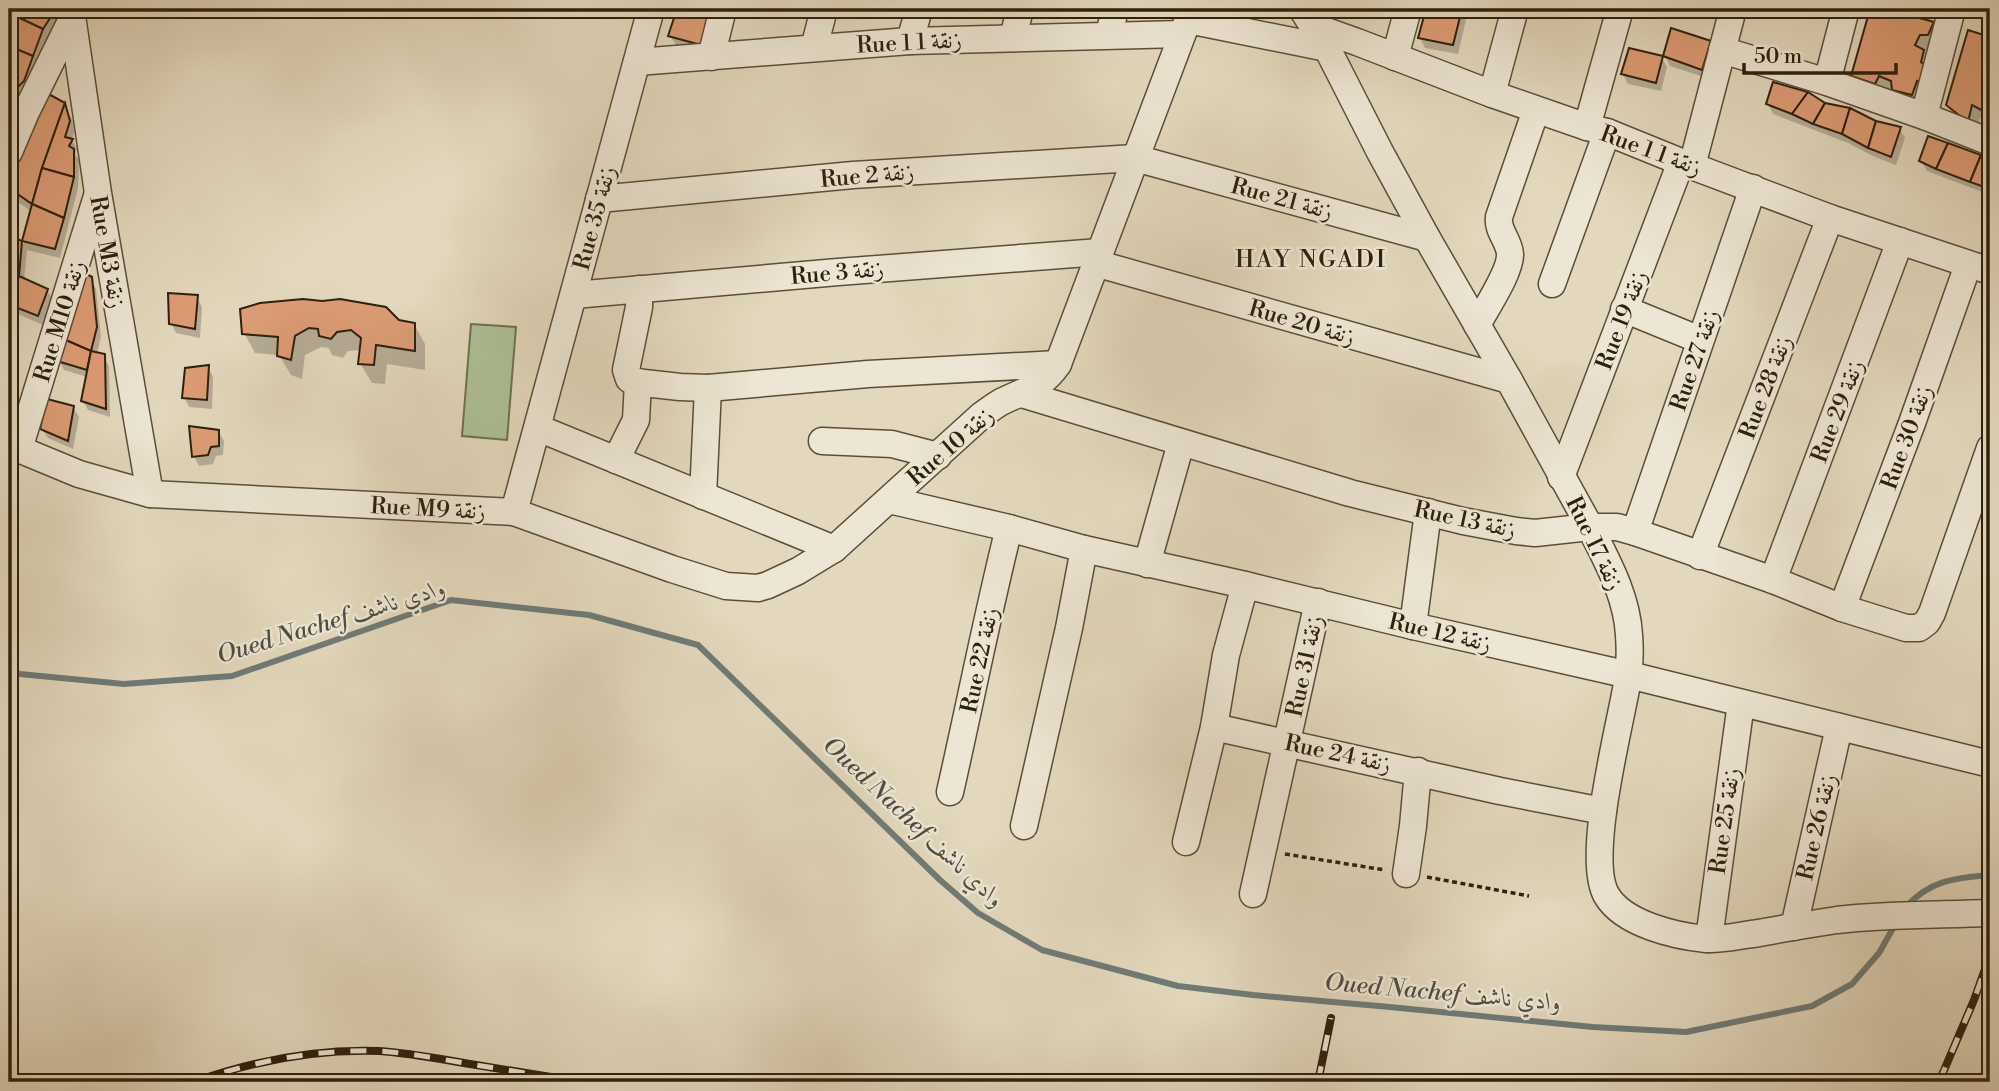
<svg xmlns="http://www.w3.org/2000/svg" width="1999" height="1091" font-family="'Libre Bodoni',Amiri,serif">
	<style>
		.green { fill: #adc096; stroke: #6e7052; stroke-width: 2 }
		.shadow { fill: #0003 }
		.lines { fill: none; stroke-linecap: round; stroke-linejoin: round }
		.stream { stroke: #6f7b76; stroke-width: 6 }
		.building { fill: #dd9c75; stroke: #2e200d; stroke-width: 2 }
		.minor-casing { stroke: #5b4e39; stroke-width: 29 }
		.path { stroke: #2e200d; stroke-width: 3.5; stroke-dasharray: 5 3.5; stroke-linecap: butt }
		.minor { stroke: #ede6d4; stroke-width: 26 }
		.rail-casing { stroke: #2e200d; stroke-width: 8 }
		.rail { stroke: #ede6d4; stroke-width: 5; stroke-dasharray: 16; stroke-linecap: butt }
		.labels { text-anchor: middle; stroke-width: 5; stroke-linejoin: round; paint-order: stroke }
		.street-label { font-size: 23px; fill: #2e200d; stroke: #ede6d4 }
		.neighbourhood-label { font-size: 24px; letter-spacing: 2px; fill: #2e200d; stroke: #ede6d4 }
		.water-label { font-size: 24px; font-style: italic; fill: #4e4d42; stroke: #ede6d4 }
	</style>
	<rect width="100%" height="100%" fill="#e3d8bd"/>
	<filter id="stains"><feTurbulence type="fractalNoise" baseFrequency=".00286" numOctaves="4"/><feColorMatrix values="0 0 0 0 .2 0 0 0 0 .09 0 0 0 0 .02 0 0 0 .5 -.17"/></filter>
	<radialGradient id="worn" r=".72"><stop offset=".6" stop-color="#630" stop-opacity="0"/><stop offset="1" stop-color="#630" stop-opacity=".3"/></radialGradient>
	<polygon class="green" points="471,324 516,327 507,440 462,436"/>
	<g class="shadow">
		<polygon points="9,9 50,9 58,23 18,101 9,97"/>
		<polygon points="679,9 717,9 706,53 676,45 670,35"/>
		<polygon points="1336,9 1359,9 1358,16"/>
		<polygon points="1428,9 1454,9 1461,11 1466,20 1458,54 1425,48 1420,38"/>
		<polygon points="1651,9 1684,9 1681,17"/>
		<polygon points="1872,9 1880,9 1933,23 1941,38 1928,49 1925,55 1932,67 1920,109 1862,90 1853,75"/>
		<polygon points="1969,32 1990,39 1990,127 1988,123 1980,118 1976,135 1956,120 1948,105"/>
		<polygon points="1710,43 1716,52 1707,78 1670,66 1665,56"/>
		<polygon points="1662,58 1667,67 1661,91 1628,84 1623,74"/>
		<polygon points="1768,104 1824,105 1875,123 1900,129 1905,138 1896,165 1875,157 1848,143 1773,114"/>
		<polygon points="63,105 72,119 74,132 72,140 77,149 75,154 79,160 78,188 60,258 27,250 24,280 47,290 53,300 43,325 9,310 9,237 24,244 32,212 18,202 10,187"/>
		<polygon points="1980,157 1990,162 1990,195 1927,171 1921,161"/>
		<polygon points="90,279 96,289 101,337 97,354 103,356 109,366 110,417 88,410 83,401 87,377 64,370 59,360"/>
		<polygon points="197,297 202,307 200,338 176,333 171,323"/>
		<polygon points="241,310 398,321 414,324 425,344 425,370 387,364 385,384 372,383 360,363 361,350 348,351 343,358 332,355 329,348 321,347 305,355 302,379 291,375 279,355 255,353 244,333"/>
		<polygon points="208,367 213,377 212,409 189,407 184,397"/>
		<polygon points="73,407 79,417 73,449 48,438 42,429"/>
		<polygon points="218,431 224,441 223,455 216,456 213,464 199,466 194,456"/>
	</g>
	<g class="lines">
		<g class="stream">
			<polyline points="9,673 124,684 232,676 451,600 589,615 698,645 940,880 978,913 1042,950 1178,986 1253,995 1390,1007 1593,1027 1686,1032 1812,1006 1852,984 1879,953 1896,923"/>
			<path d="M 1905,908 C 1930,880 1955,878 1990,875"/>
		</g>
	</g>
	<g class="building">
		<polygon points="9,9 52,9 54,12 43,29 9,13"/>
		<polygon points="677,9 709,16 701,45 668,36"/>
		<polygon points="1426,9 1462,9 1453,45 1418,38"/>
		<polygon points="1870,9 1887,9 1934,22 1928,35 1920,35 1915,45 1924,50 1921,62 1926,66 1921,83 1917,81 1912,95 1892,90 1891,81 1879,76 1875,84 1851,76"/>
		<polygon points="9,13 43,29 33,56 9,46"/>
		<polygon points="1671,28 1711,41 1702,70 1663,56"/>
		<polygon points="1968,30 1990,37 1990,123 1986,122 1989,114 1972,105 1968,122 1946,105"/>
		<polygon points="9,46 33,56 24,81 12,93 9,91"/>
		<polygon points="1629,48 1663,56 1656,83 1621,74"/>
		<polygon points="1773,82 1808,92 1792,114 1766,104"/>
		<polygon points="45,92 65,103 42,168 32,204 9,188 9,185"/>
		<polygon points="1808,92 1825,103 1813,124 1792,114"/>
		<polygon points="65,103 70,121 65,137 73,139 69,146 74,149 74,177 42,168"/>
		<polygon points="1825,103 1850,108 1842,134 1813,124"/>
		<polygon points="1850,108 1876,121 1868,148 1842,134"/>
		<polygon points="1876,121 1901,127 1891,157 1868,148"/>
		<polygon points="1928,136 1948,143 1936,169 1919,161"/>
		<polygon points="1948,143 1981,155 1970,182 1936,169"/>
		<polygon points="1981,155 1990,160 1990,189 1970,182"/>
		<polygon points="42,168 74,177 64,218 32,204"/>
		<polygon points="32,204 64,218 55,249 22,241"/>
		<polygon points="9,235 22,241 19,276 9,272"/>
		<polygon points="79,270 92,277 97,327 91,351 61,338"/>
		<polygon points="9,272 19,276 10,305 9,304"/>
		<polygon points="19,276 48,289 38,316 10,305"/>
		<polygon points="168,293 198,295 195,329 169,324"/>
		<polygon points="303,299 322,301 340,299 386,307 399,320 415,323 415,351 376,345 374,365 358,364 361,338 351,330 337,332 331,339 319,336 318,329 309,328 295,336 291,360 277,356 278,337 242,334 240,309 260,303"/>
		<polygon points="61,338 91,351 87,370 57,361"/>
		<polygon points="91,351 105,354 106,409 81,401"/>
		<polygon points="209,365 207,400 182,398 185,368"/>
		<polygon points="47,399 74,406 68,441 40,429"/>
		<polygon points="189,426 219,430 219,446 211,447 208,455 192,457"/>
	</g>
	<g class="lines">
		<g class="minor-casing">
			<g id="minor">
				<polyline points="71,9 98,193 150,494"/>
				<path d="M 1302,9 L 1327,48 L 1380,152 L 1427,238 L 1509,380 L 1590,527 C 1607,561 1627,596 1629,635 C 1630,649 1630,664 1628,678 C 1621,723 1584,859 1607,896 C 1624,924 1675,936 1706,939 C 1723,940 1742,935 1759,933 C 1785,928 1811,924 1837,920 C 1888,914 1939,915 1990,913"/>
				<polyline points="1188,20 1327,48"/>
				<polyline points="1312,26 1357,42 1492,94 1587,127 1607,132 1681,162 1830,218 1990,271"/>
				<polyline points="1109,35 1115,9"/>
				<polyline points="1013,38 1020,9"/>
				<polyline points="910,41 919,9"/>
				<polyline points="814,48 824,9"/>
				<polyline points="1722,50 1827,82 1924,116 1990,142"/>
				<polyline points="711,57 723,9"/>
				<polyline points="1395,57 1408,9"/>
				<polyline points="637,62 910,41 1182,34"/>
				<polyline points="1827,82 1846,9"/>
				<polyline points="1492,94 1515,9"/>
				<polyline points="1924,116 1952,9"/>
				<polyline points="1587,127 1620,9"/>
				<polyline points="9,152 26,112 72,19"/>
				<polyline points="1692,166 1733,9"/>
				<polyline points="599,199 853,175 1135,158 1427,238"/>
				<polyline points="1095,263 1509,380"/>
				<polyline points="1552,284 1607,132"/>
				<polyline points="639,289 639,307 626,370 629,379 635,382 680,387 708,388 868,374 1058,364"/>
				<polyline points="574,295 838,272 1100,252"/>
				<polyline points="1624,309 1700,340"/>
				<path d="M 1477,325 C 1486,308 1511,271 1510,254 C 1509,240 1497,231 1499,217 L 1536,110"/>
				<polyline points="1022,394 1350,493 1463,521 1516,531 1535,533 1590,527 1617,527 1635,532 1773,580 1842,608 1906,628 1919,628 1927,622 1932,613 1990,448"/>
				<path d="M 538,428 L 834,549 L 982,415 C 988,411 994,406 1001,402 C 1025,390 1042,388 1058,364 L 1192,9"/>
				<polyline points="822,441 892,444 938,456"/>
				<polyline points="9,445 79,474 150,494 514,512 672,569 726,586 758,588 768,585 798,571 834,549"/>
				<polyline points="19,449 97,196"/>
				<polyline points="616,460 636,420 638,382"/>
				<polyline points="1561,477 1681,162"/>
				<polyline points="703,496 708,388"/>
				<polyline points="889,500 1009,528 1084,549 1245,585 1413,626 1629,675 1990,764"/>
				<polyline points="514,512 651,9"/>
				<polyline points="1635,532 1753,188"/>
				<polyline points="1700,556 1830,218"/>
				<polyline points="1147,564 1181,443"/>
				<polyline points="1773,580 1900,241"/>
				<polyline points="1842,608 1912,423 1968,265"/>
				<polyline points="1413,626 1428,512"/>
				<polyline points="1214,727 1500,791 1603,811"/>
				<path d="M 950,792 C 970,704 987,616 1009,528"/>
				<polyline points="1024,826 1069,628 1084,549"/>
				<polyline points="1186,842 1214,727 1226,655 1245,585"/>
				<polyline points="1406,874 1413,826 1418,771"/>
				<polyline points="1253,894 1318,602"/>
				<polyline points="1794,927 1839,727"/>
				<polyline points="1709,939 1741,703"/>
			</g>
		</g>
		<g class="path">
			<polyline points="1285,854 1385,870"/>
			<polyline points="1427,877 1529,896"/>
		</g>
		<use href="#minor" class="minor"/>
		<g class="rail-casing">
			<g id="rail">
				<path d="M 194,1082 C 253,1061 317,1049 379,1051 C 410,1053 440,1059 470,1064 C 507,1070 544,1076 582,1082"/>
				<polyline points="1318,1082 1331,1018"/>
				<polyline points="1939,1082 1974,1000 1990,955"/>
			</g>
		</g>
		<use href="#rail" class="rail"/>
	</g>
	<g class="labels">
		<g class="street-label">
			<text transform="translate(909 42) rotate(-3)" y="8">Rue 1 زنقة 1</text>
			<text transform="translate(1651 150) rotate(20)" y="8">Rue 1 زنقة 1</text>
			<text transform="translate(867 175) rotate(-5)" y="8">Rue 2 زنقة</text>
			<text transform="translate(1282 198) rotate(15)" y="8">Rue 21 زنقة</text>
			<text transform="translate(594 218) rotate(-75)" y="8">Rue 35 زنقة</text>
			<text transform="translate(108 252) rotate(80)" y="8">Rue M3 زنقة</text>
			<text transform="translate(837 272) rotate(-5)" y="8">Rue 3 زنقة</text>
			<text transform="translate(1621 320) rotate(-69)" y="8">Rue 19 زنقة</text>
			<text transform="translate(59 321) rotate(-73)" y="8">Rue M10 زنقة</text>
			<text transform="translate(1302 322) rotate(16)" y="8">Rue 20 زنقة</text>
			<text transform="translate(1694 360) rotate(-71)" y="8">Rue 27 زنقة</text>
			<text transform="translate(1765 387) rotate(-69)" y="8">Rue 28 زنقة</text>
			<text transform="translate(1837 411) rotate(-69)" y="8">Rue 29 زنقة</text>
			<text transform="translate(1906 437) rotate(-70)" y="8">Rue 30 زنقة</text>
			<text transform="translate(950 446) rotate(-41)" y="8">Rue 10 زنقة</text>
			<text transform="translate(428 508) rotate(3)" y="8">Rue M9 زنقة</text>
			<text transform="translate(1465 519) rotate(12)" y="8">Rue 13 زنقة</text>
			<text transform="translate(1595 543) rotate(64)" y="8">Rue 17 زنقة</text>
			<text transform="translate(1440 632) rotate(13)" y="8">Rue 12 زنقة</text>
			<text transform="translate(979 660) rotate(-78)" y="8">Rue 22 زنقة</text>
			<text transform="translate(1304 666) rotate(-78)" y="8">Rue 31 زنقة</text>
			<text transform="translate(1338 753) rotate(12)" y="8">Rue 24 زنقة</text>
			<text transform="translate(1724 821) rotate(-82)" y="8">Rue 25 زنقة</text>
			<text transform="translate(1816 827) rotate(-77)" y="8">Rue 26 زنقة</text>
		</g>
		<g class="neighbourhood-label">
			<text x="1311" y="267">HAY NGADI</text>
		</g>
		<g class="water-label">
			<text transform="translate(331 621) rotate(-17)" y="8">Oued Nachef وادي ناشف</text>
			<text transform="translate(914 822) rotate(43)" y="8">Oued Nachef وادي ناشف</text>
			<text transform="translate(1443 992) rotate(5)" y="8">Oued Nachef وادي ناشف</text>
		</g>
	</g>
	<rect width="1999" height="1091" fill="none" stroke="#e3d8bd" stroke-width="35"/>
	<rect x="10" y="10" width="1978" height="1070" fill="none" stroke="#2e200d" stroke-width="3.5"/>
	<rect x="18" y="18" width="1964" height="1056" fill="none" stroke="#2e200d" stroke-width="2"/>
	<path d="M1744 63v10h152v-10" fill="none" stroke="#2e200d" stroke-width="3.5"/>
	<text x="1754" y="63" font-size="21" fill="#2e200d" stroke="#ede6d4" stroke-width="5" paint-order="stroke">50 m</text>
	<rect width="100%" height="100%" filter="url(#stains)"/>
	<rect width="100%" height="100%" fill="url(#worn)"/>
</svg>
